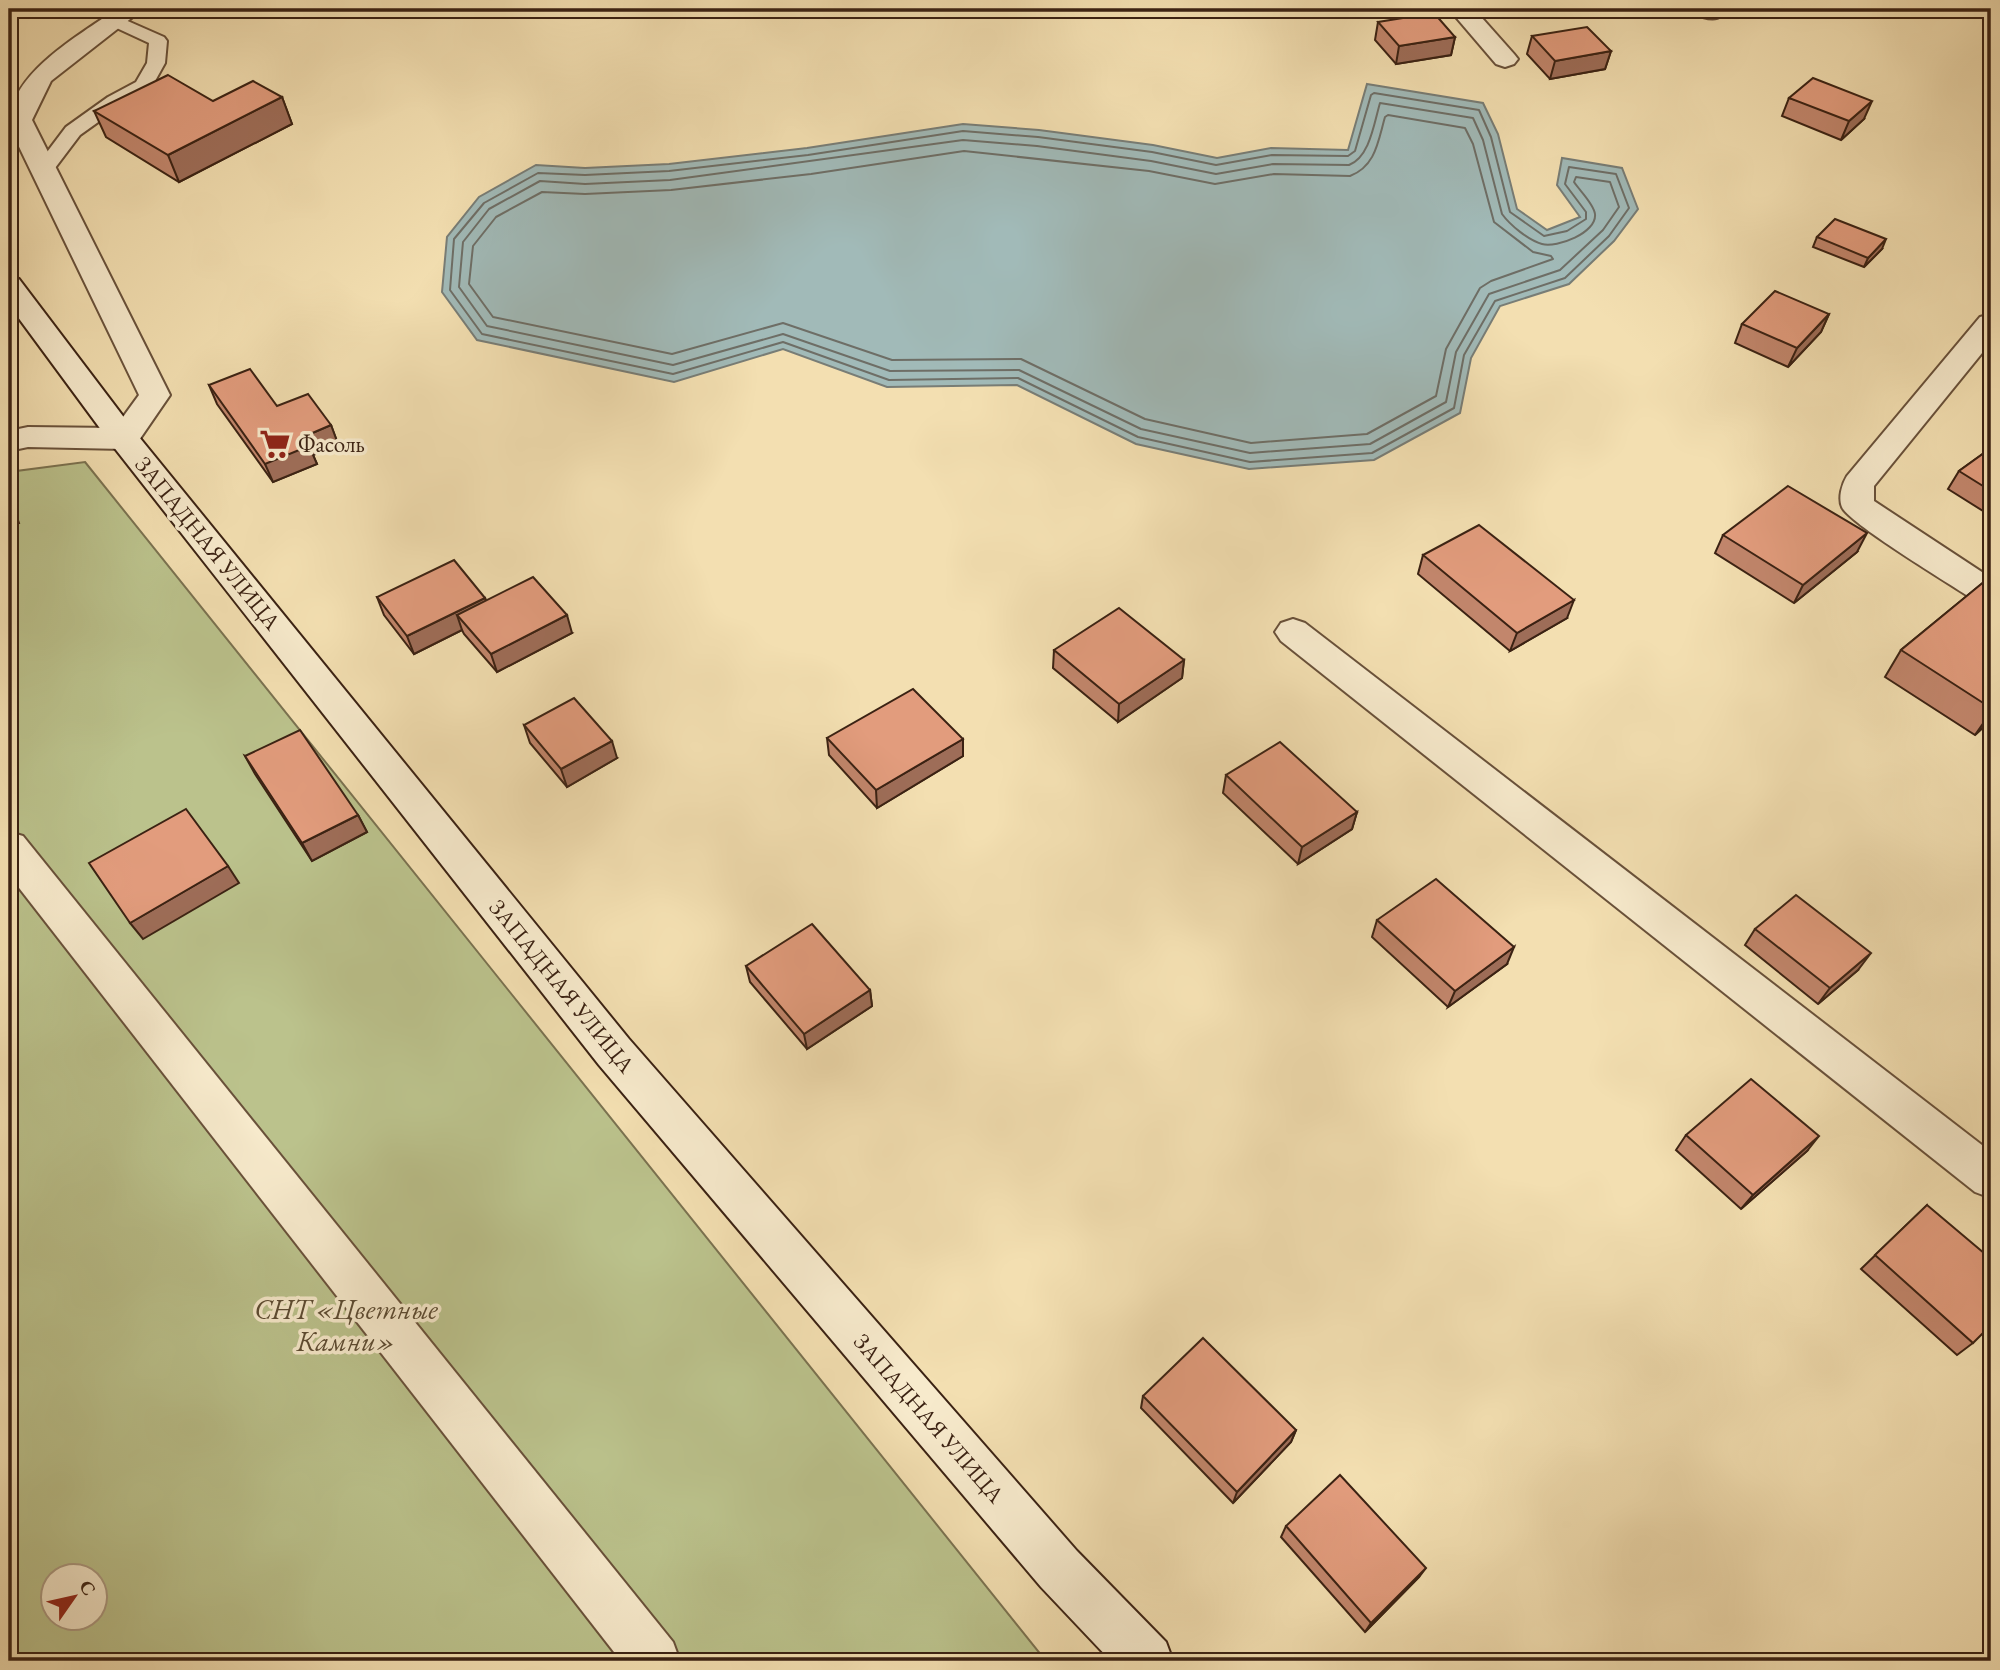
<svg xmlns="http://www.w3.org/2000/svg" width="2000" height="1670" font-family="'EB Garamond',serif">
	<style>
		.green { fill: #bbc28c; stroke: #7b7250; stroke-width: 2; fill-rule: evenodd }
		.water { fill: #a1bab8; stroke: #787d76; stroke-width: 2 }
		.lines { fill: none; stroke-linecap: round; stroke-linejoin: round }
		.shore { stroke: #6e6e66; stroke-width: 2 }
		.lane-casing { stroke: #69513a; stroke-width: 4 }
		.street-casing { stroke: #69513a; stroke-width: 4 }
		.secondary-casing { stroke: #3b2213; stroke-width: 4 }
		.lane { fill: #f7eacc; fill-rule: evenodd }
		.street { fill: #f7eacc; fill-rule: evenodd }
		.secondary { fill: #f7eacc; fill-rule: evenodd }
		.rail { stroke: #3b2213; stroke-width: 3.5; stroke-dasharray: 9 9; stroke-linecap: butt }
		.wall { fill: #c2866c; stroke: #3b2213; stroke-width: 2 }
		.shaded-wall { fill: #9e6d58; stroke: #3b2213; stroke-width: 2 }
		.building { fill: #e29c7d; stroke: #3b2213; stroke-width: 2 }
		.labels { text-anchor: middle; stroke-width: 7; stroke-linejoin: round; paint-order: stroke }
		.poi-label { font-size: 23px; fill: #3b2213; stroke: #f7eacc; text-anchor: start }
		.street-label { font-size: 23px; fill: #3b2213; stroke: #f7eacc }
		.near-park-label { font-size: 28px; font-style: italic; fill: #5b4a31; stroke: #f7eacc }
	</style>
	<rect width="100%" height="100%" fill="#f3dfb1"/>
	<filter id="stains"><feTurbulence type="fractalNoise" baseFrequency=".00286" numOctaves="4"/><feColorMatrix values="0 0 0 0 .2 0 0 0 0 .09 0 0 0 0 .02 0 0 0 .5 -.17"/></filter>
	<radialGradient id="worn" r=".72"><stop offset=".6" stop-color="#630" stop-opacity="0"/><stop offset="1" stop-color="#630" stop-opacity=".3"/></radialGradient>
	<path class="green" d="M 85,462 L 1046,1661 L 9,1661 L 9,472 ZM 52,1576 L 94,1576 L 94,1618 L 52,1618 Z"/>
	<polygon class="water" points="1367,84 1483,103 1498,134 1517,209 1547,230 1580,217 1557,185 1562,158 1622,168 1638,209 1614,241 1569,284 1500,306 1471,358 1460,413 1374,460 1249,469 1136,444 1017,385 887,387 783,349 674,382 477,340 442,292 447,237 479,197 536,165 585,168 669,164 807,148 963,124 1039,130 1153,145 1217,158 1271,148 1348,150"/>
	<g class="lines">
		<g class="shore">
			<polygon points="1374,93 1479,110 1491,137 1510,212 1544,236 1567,231 1586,219 1586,212 1565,184 1569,167 1616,174 1629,208 1609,236 1565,278 1495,301 1464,355 1454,408 1372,453 1250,462 1138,437 1018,378 889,380 783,342 673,374 482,334 450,290 454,239 484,203 538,173 585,175 669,171 808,155 963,131 1038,137 1152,152 1216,165 1272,155 1348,156 1355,151 1371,95"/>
			<path d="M 1380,103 L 1473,118 L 1483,140 L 1502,214 C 1510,225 1528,240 1542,244 C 1557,248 1597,233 1595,214 C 1594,204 1580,191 1574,182 L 1576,177 L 1610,182 L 1619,207 L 1603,230 L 1560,270 L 1489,294 L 1456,352 L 1446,402 L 1370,444 L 1250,453 L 1141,429 L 1019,370 L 890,371 L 783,334 L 673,365 L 487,326 L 459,287 L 463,242 L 489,209 L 540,181 L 585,184 L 670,180 L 963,140 L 1037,146 L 1151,161 L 1216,174 L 1273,164 L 1349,165 C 1370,157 1374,123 1380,103 Z"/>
			<path d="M 1388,115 L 1465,128 L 1473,144 L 1494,222 L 1533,252 L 1551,256 L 1553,259 L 1491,281 L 1480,288 L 1446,349 L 1436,396 L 1367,434 L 1251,443 L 1145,419 L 1021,359 L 892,360 L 783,323 L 672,354 L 493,317 L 469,284 L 473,246 L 496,217 L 542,192 L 585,194 L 671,190 L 811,174 L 964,151 L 1149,171 L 1215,184 L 1274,174 L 1350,176 C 1376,166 1378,141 1385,117 Z"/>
		</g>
		<g class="lane-casing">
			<polygon id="lane" points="114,15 164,37 167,41 165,63 150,90 122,105 80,135 52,172 38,172 35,168 66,127 108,97 136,82 147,63 149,43 108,24 105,20 108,16"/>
		</g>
		<g class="street-casing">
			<g id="street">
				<path d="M 116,9 L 143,9 L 51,81 L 32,120 L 170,395 L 135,446 L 124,449 L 28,447 L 9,451 L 9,431 L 28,427 L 115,428 L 139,395 L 9,126 C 9,73 78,37 116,9 Z"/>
				<polygon points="1449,9 1474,9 1514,54 1518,59 1514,64 1505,67 1496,64"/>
				<path d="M 1702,9 L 1728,9 C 1722,19 1714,20 1703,17 L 1700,12 Z"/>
				<path d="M 1991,314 L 1991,342 L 1874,486 L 1874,501 L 1991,578 L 1991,606 L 1979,603 C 1958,589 1848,523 1842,507 C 1838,498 1842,484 1847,476 L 1980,317 Z"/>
				<polygon points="1293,619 1305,623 1991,1152 1991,1198 1975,1192 1281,641 1275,632 1281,623"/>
				<polygon points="9,832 23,836 673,1642 680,1661 621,1661 9,875"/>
			</g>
		</g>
		<g class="secondary-casing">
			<polygon id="secondary" points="9,276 19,279 135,432 629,1039 1077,1551 1166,1642 1173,1661 1111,1661 1041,1587 599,1065 113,446 9,305"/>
		</g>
		<use href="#lane" class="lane"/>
		<use href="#street" class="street"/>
		<use href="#secondary" class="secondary"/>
		<polyline class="rail" points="9,21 31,9"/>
	</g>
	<g class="wall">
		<polygon points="1351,9 1395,9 1356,15"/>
		<polygon points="1378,22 1455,37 1451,55 1396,64 1375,40"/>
		<polygon points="1532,36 1611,51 1605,69 1550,79 1527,54"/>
		<polygon points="282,97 292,124 179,182 106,137 94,111 213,101"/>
		<polygon points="1789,98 1864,119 1841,140 1782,116"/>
		<polygon points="1817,237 1882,249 1864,267 1813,247"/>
		<polygon points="1829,314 1821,332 1788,367 1735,343 1742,324"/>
		<polygon points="209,385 277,406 331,425 338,444 313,455 317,464 273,482 217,404"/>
		<polygon points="1991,448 1991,516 1948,489 1959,471"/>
		<polygon points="1723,535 1857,552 1794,603 1715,553"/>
		<polygon points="1423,555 1567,618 1510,651 1418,574"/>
		<polygon points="1991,576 1991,720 1975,735 1885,677 1901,650"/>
		<polygon points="377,597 485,598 486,601 572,633 497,672 464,634 462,630 414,654 384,615"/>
		<polygon points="1054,650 1184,660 1182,678 1118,722 1053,668"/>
		<polygon points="524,725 617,758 567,787 530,743"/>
		<polygon points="827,738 963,739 963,756 877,808 829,755"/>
		<polygon points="245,756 358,815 367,832 312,861 255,774"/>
		<polygon points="1226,775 1357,812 1352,829 1298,864 1223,793"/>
		<polygon points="1377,920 1507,964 1448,1007 1372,937"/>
		<polygon points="1755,929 1858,970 1818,1004 1745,945"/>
		<polygon points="746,966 870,990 872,1006 807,1049 750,982"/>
		<polygon points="1686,1135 1807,1151 1741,1209 1676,1150"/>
		<polygon points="1927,1205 1973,1343 1957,1355 1861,1269"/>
		<polygon points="1143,1396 1296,1430 1291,1442 1233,1503 1141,1408"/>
		<polygon points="1286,1526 1419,1577 1365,1632 1281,1537"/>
	</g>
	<g class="shaded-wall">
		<polygon points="1357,9 1395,9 1356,15"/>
		<polygon points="1455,37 1451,55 1396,64 1399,46"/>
		<polygon points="1611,51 1605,69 1550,79 1555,61"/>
		<polygon points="282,97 292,124 179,182 168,155"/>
		<polygon points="1872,101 1864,119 1841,140 1849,121"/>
		<polygon points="1886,239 1882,249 1864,267 1868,258"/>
		<polygon points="1829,314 1821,332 1788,367 1797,348"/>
		<polygon points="331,425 338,444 313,455 317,464 273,482 265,464 303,437"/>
		<polygon points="9,494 19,523 9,526"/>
		<polygon points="1867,533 1857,552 1794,603 1803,585"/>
		<polygon points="485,598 491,616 457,615 462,630 414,654 407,636"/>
		<polygon points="1574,600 1567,618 1510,651 1517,633"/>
		<polygon points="567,615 572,633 497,672 491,654"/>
		<polygon points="1184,660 1182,678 1118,722 1119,704"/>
		<polygon points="1991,712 1991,720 1975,735"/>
		<polygon points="963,739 963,756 877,808 876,790"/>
		<polygon points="612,741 617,758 567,787 561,769"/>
		<polygon points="1357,812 1352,829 1298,864 1302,847"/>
		<polygon points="358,815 367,832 312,861 302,843"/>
		<polygon points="228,866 239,883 143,939 130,923"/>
		<polygon points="1514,947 1507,964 1448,1007 1455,991"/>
		<polygon points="1871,953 1858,970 1818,1004 1830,988"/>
		<polygon points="870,990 872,1006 807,1049 804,1034"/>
		<polygon points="1819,1136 1807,1151 1741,1209 1753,1195"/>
		<polygon points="1296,1430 1291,1442 1233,1503 1237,1492"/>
		<polygon points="1426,1568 1419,1577 1365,1632 1371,1623"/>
	</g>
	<g class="building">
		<polygon points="1434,13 1455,37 1399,46 1378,22"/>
		<polygon points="1587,27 1611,51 1555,61 1532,36"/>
		<polygon points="168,75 213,101 253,81 282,97 168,155 94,111"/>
		<polygon points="1813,78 1872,101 1849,121 1789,98"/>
		<polygon points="1835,219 1886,239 1868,258 1817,237"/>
		<polygon points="1775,291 1829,314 1797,348 1742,324"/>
		<polygon points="250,369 277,406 308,394 331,425 303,437 309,446 265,464 209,385"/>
		<polygon points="1991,448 1991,491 1959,471"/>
		<polygon points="1788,486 1867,533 1803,585 1723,535"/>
		<polygon points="1479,525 1574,600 1517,633 1423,555"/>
		<polygon points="454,560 485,598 407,636 377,597"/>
		<polygon points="1991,576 1991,708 1901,650"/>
		<polygon points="533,577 567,615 491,654 457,615"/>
		<polygon points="1119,608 1184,660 1119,704 1054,650"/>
		<polygon points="913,689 963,739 876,790 827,738"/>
		<polygon points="574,698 612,741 561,769 524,725"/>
		<polygon points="300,730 358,815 302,843 245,756"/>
		<polygon points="1280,742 1357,812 1302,847 1226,775"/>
		<polygon points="186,809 228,866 130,923 89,863"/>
		<polygon points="1436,879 1514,947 1455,991 1377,920"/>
		<polygon points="1796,895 1871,953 1830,988 1755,929"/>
		<polygon points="812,924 870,990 804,1034 746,966"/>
		<polygon points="1751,1079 1819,1136 1753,1195 1686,1135"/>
		<polygon points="1927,1205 1991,1259 1991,1325 1973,1343 1875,1255"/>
		<polygon points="1203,1338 1296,1430 1237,1492 1143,1396"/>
		<polygon points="1340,1475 1426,1568 1371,1623 1286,1526"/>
		<polygon points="1525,1656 1531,1661 1521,1661"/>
	</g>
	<defs>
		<g id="supermarket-bare" transform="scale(2.415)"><path d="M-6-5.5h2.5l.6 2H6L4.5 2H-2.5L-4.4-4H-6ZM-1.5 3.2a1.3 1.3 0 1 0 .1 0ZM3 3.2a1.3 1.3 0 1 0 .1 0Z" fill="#8f2418" stroke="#f7eacc" stroke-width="2.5" paint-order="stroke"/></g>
	</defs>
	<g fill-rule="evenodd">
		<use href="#supermarket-bare" x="275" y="444"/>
	</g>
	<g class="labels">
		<g class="poi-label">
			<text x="298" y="452">Фасоль</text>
		</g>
		<g class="street-label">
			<text transform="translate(208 543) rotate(51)" y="8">ЗАПАДНАЯ УЛИЦА</text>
			<text transform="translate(562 986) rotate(51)" y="8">ЗАПАДНАЯ УЛИЦА</text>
			<text transform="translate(929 1418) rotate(49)" y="8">ЗАПАДНАЯ УЛИЦА</text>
		</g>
		<g class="near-park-label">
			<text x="346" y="1319">СНТ «Цветные<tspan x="346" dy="32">Камни»</tspan></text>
		</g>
	</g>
	<rect width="2000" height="1670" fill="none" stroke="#f3dfb1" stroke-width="35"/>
	<rect x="10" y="10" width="1979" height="1649" fill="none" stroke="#3b2213" stroke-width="3.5"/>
	<rect x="18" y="18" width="1965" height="1635" fill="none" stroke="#3b2213" stroke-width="2"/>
	<g transform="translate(74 1597) rotate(56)"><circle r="33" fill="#f7eacc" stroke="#ac9a82" stroke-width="2"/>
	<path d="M0-5L12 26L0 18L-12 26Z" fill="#8f2418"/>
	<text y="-10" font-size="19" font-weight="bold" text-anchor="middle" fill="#3b2213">С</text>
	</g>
	<rect width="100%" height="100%" filter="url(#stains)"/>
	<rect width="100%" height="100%" fill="url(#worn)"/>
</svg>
